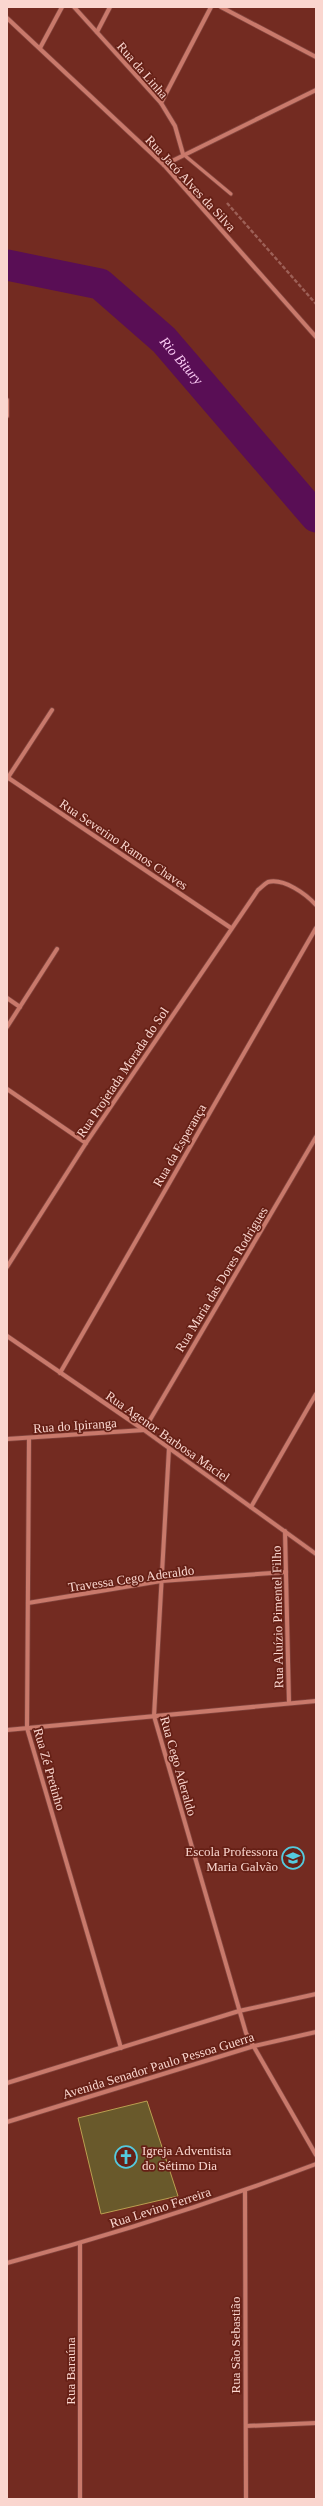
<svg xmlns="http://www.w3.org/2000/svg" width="323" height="2506" font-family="Georgia,serif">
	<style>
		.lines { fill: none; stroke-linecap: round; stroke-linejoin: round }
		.river { stroke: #590e55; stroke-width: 31 }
		.building { fill: #69592b; stroke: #ba9f50 }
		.lane-casing { stroke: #82453e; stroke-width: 4.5 }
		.street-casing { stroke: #82453e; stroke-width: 5.5 }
		.path { stroke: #9d6057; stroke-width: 2.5; stroke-dasharray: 4 2; stroke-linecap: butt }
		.lane { stroke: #c9796b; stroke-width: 3 }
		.street { stroke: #c9796b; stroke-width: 4 }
		.labels { text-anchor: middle; stroke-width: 3.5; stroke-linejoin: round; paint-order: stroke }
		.street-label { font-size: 13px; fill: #fad6cf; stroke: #662016 }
		.poi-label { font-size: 13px; fill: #fad6cf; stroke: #662016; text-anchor: end }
		.water-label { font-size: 14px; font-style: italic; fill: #f9c8f3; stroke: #662016 }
	</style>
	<rect width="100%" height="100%" fill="#732b21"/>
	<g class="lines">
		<path class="river" id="s1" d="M 7,265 L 100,284 L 164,340 L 316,517"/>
	</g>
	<polygon class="building" points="147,2101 178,2196 101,2214 78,2118"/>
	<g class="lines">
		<g class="lane-casing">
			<polyline id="lane" points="183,154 231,194"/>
		</g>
		<g class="street-casing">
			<g id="street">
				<polyline points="74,7 161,103 175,126 183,154"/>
				<polyline points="221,7 316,57"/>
				<polyline points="7,18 164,165 316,337"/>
				<polyline points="97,32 110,7"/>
				<polyline points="40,48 62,7"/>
				<polyline points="161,103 211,7"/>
				<polyline points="164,165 316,90"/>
				<polyline points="7,400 7,416"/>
				<polyline points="7,777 231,928"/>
				<polyline points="7,779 52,710"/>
				<polyline points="7,998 20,1007"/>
				<polyline points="7,1027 57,949"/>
				<polyline points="7,1089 86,1143"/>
				<path d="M 7,1267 L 86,1143 L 258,890 C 261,888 264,884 268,882 C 284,878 306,894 316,905"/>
				<polyline points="7,1336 144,1430 316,1554"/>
				<polyline points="60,1373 316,928"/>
				<polyline points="7,1439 144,1430 316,1137"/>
				<polyline points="29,1439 27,1728 121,2048"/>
				<polyline points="169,1448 154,1716 246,2033 316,2155"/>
				<polyline points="251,1507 316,1394"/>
				<polyline points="285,1531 289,1703"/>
				<polyline points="28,1603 161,1581 286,1572"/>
				<polyline points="7,1730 316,1701"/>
				<polyline points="7,2083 239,2011 316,1994"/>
				<polyline points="7,2122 254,2046 316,2032"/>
				<polyline points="245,2191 246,2499"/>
				<polyline points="80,2243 80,2499"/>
				<path d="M 7,2263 C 112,2235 215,2202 316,2164"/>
				<polyline points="246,2426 316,2423"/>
			</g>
		</g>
		<polyline class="path" points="227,203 316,304"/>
		<use href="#lane" class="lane"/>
		<use href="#street" class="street"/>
	</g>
	<defs>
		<g id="school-ring" transform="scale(1.15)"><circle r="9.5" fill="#662016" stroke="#54cade" stroke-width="1.5"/><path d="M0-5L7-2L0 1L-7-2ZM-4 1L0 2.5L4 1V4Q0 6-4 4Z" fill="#54cade"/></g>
		<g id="church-ring" transform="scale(1.15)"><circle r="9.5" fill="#662016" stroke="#54cade" stroke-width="1.5"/><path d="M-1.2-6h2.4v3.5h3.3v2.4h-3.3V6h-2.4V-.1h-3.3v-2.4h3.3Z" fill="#54cade"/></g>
	</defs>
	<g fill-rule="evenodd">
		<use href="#school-ring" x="293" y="1858"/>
		<use href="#church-ring" x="126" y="2157"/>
	</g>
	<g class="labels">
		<g class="street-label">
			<text transform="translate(143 70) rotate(49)" y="5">Rua da Linha</text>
			<text transform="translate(191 183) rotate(47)" y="5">Rua Jacó Alves da Silva</text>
			<text transform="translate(124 844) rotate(34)" y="5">Rua Severino Ramos Chaves</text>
			<text transform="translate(122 1072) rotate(-56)" y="5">Rua Projetada Morada do Sol</text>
			<text transform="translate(179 1145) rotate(-60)" y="5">Rua da Esperança</text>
			<text transform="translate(221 1279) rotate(-59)" y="5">Rua Maria das Dores Rodrigues</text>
			<text transform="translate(75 1425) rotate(-4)" y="5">Rua do Ipiranga</text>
			<text transform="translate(168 1436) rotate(35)" y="5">Rua Agenor Barbosa Maciel</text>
			<text transform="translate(131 1578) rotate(-8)" y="5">Travessa Cego Aderaldo</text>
			<text transform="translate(277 1617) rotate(-91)" y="5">Rua Aluízio Pimentel Filho</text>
			<text transform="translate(179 1766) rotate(74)" y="5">Rua Cego Aderaldo</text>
			<text transform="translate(50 1769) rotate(74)" y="5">Rua Zé Pretinho</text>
			<text transform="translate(158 2065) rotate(-17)" y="5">Avenida Senador Paulo Pessoa Guerra</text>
			<text transform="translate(160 2207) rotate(-18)" y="5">Rua Levino Ferreira</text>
			<text transform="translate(235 2345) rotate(-90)" y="5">Rua São Sebastião</text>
			<text transform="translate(70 2371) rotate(-90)" y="5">Rua Baraúna</text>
		</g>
		<g class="poi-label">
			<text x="278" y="1856">Escola Professora<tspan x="278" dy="15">Maria Galvão</tspan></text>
			<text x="142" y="2155" text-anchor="start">Igreja Adventista<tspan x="142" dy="15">do Sétimo Dia</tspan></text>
		</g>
		<g class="water-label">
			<text dy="5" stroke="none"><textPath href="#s1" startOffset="207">Rio Bitury</textPath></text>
		</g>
	</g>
	<rect width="323" height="2506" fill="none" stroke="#fad6cf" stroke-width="16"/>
</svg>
